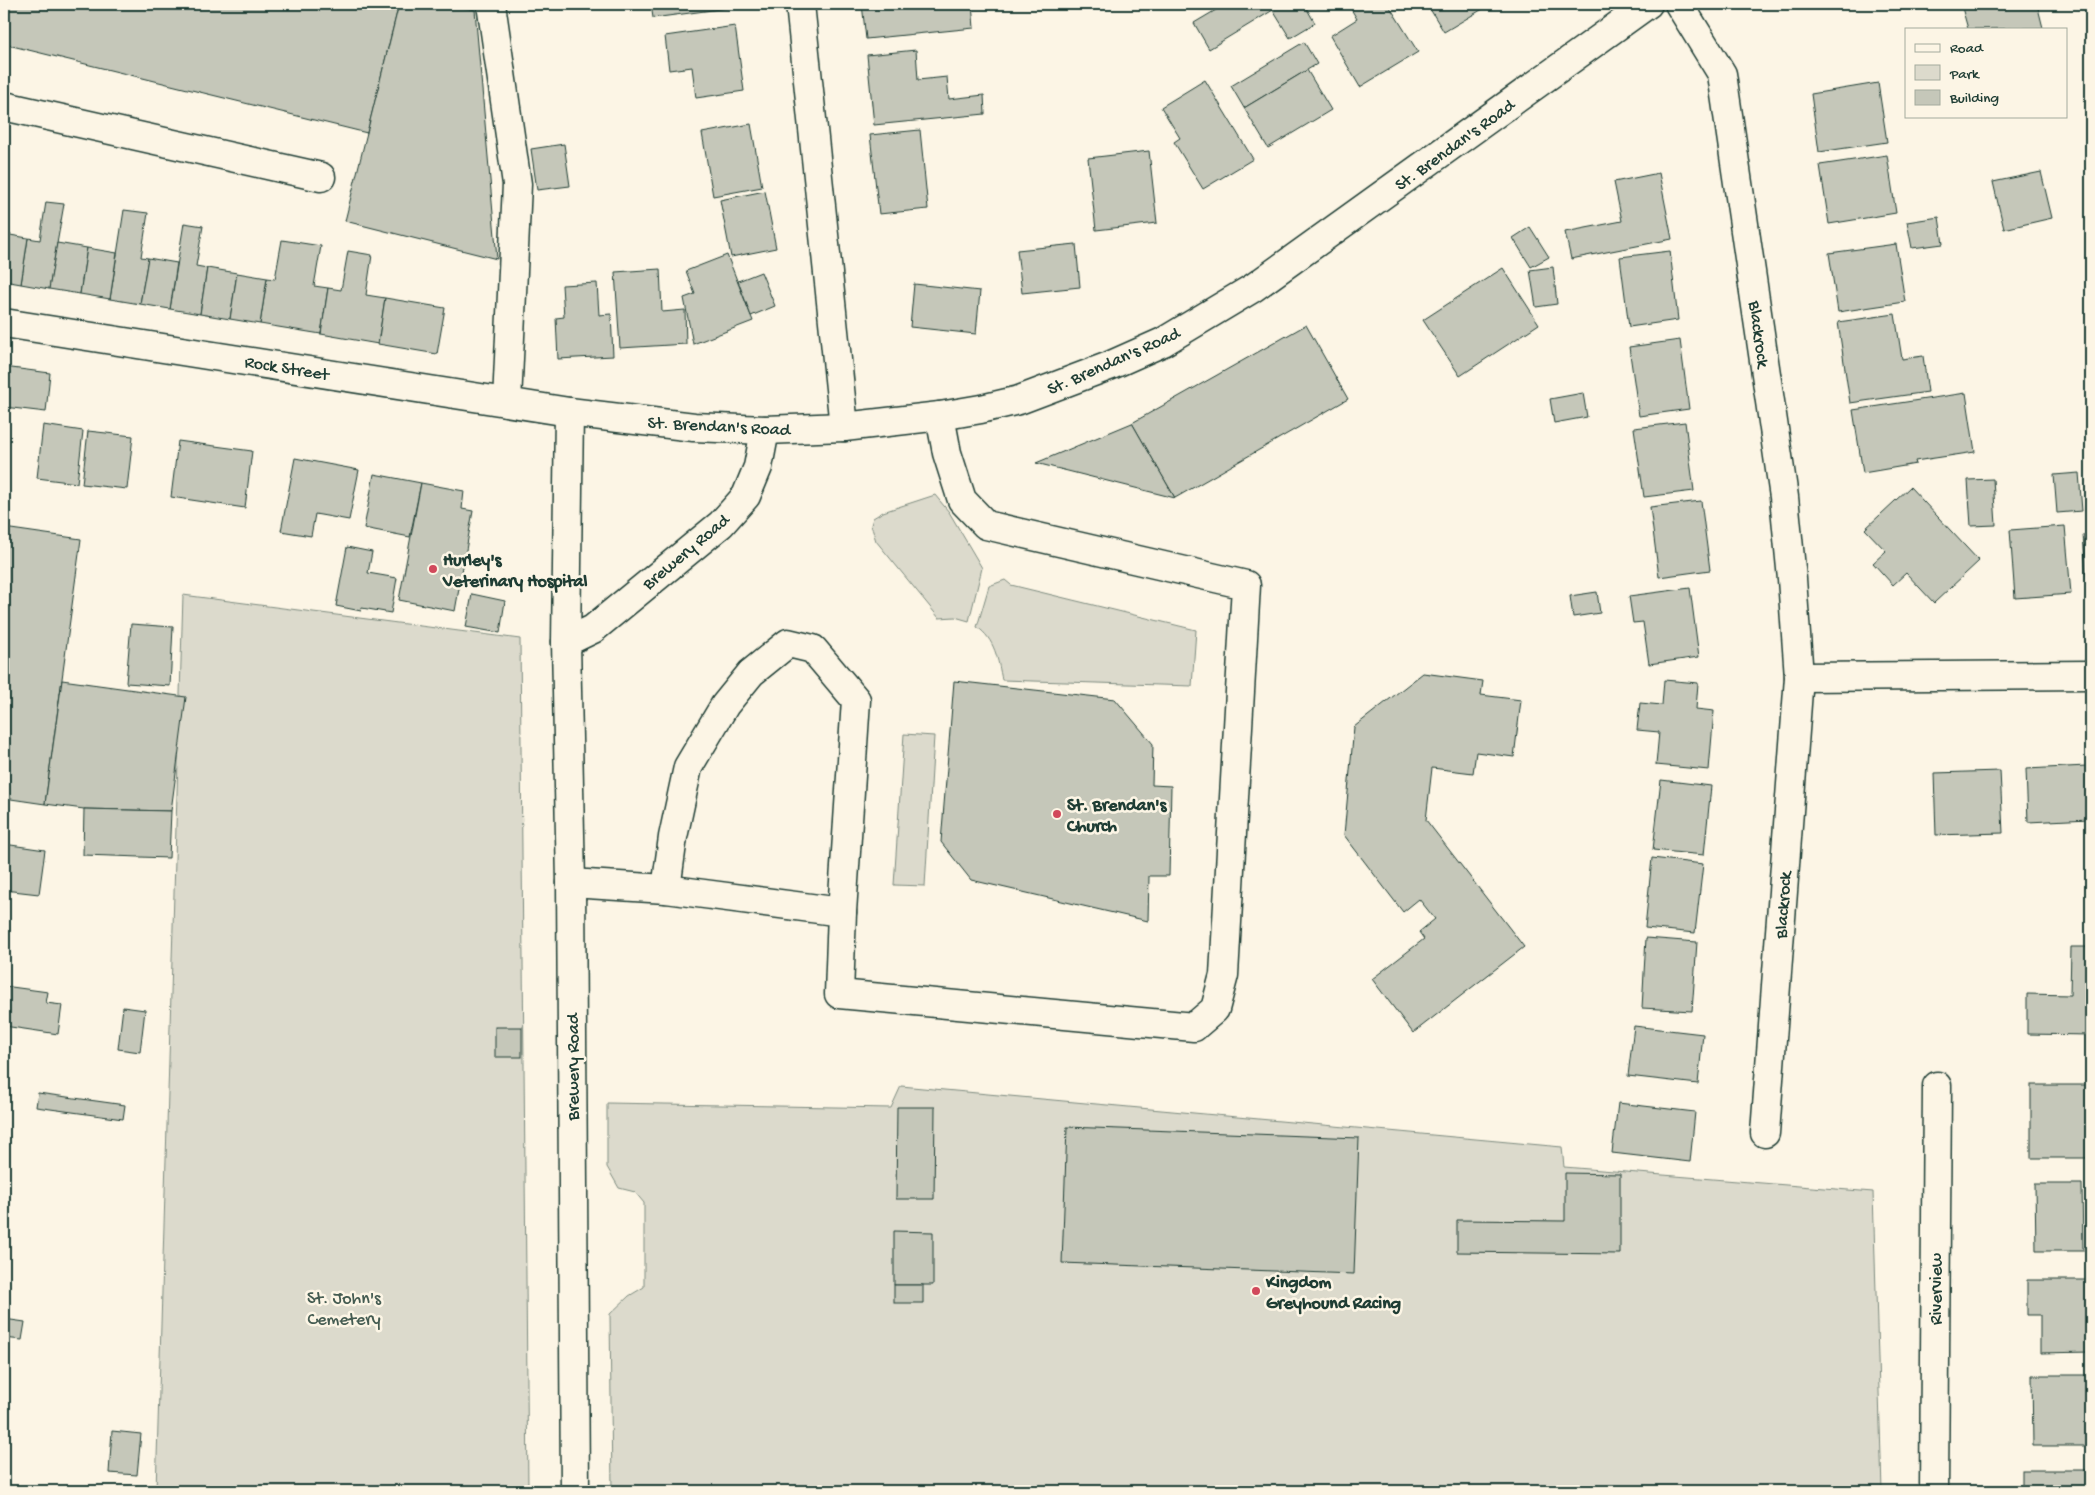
<svg xmlns="http://www.w3.org/2000/svg" width="2095" height="1495" font-family="'Gochi Hand',sans-serif">
	<style>
		.green { fill: #dcdacc; stroke: #7e8c80 }
		.building { fill: #c5c7b9; stroke: #1f3d34 }
		.lines { fill: none; stroke-linecap: round; stroke-linejoin: round }
		.minor-casing { stroke: #1f3d34; stroke-width: 31 }
		.major-casing { stroke: #1f3d34; stroke-width: 31 }
		.minor { stroke: #fcf5e5; stroke-width: 28 }
		.major { stroke: #fcf5e5; stroke-width: 28 }
		.poi-dot { fill: #d1495b; stroke: #fcf5e5; stroke-width: 2 }
		.labels { text-anchor: middle; stroke-width: 5; stroke-linejoin: round; paint-order: stroke }
		.street-label { font-size: 18px; fill: #1f3d34; stroke: #fcf5e5 }
		.poi-label { font-size: 18px; font-weight: bold; fill: #1f3d34; stroke: #fcf5e5; text-anchor: start }
		.park-label { font-size: 18px; fill: #455c52; stroke: #fcf5e5 }
	</style>
	<rect width="100%" height="100%" fill="#fcf5e5"/>
	<filter id="ink" filterUnits="userSpaceOnUse"><feTurbulence type="fractalNoise" baseFrequency=".02" numOctaves="2"/><feDisplacementMap in="SourceGraphic" scale="10" xChannelSelector="R" yChannelSelector="G"/><feConvolveMatrix kernelMatrix="1 2 1 2 8 2 1 2 1" color-interpolation-filters="sRGB"/></filter>
	<g filter="url(#ink)">
		<g class="green">
			<polygon points="935,495 949,512 982,568 969,621 955,617 939,618 876,541 871,525 873,518 883,512"/>
			<path d="M 1005,580 L 1011,585 L 1196,630 L 1192,686 L 1002,680 C 998,660 995,639 977,627 L 989,586 Z"/>
			<polygon points="183,595 520,639 528,1491 156,1491"/>
			<polygon points="904,734 934,736 925,886 894,885"/>
			<polygon points="901,1086 1562,1147 1564,1167 1873,1192 1882,1491 612,1491 610,1314 629,1296 644,1287 644,1203 635,1192 619,1188 607,1167 607,1103 891,1108"/>
		</g>
		<g class="building">
			<polygon points="4,4 399,4 367,133 4,44"/>
			<polygon points="399,4 448,4 475,10 497,259 345,221"/>
			<polygon points="651,4 726,4 727,8 653,18"/>
			<polygon points="862,4 972,4 974,28 866,39"/>
			<polygon points="1226,4 1269,4 1273,10 1209,49 1194,23"/>
			<polygon points="1269,4 1304,4 1315,23 1290,38"/>
			<polygon points="1348,4 1388,4 1418,52 1360,87 1330,36 1357,19"/>
			<polygon points="1427,4 1491,4 1444,32"/>
			<polygon points="1961,4 2037,4 2043,28 1968,29"/>
			<polygon points="735,26 744,91 696,98 692,67 669,70 665,36"/>
			<polygon points="1304,42 1317,64 1244,108 1231,86"/>
			<polygon points="916,50 918,80 947,77 949,99 984,95 985,114 874,125 867,55"/>
			<polygon points="1307,70 1331,110 1268,148 1244,108"/>
			<polygon points="1205,80 1253,159 1203,189 1174,142 1180,138 1161,107"/>
			<polygon points="1878,83 1887,142 1819,152 1811,94"/>
			<polygon points="751,124 762,187 713,196 702,133"/>
			<polygon points="920,130 928,209 879,214 870,135"/>
			<polygon points="564,144 570,186 537,190 531,149"/>
			<polygon points="1149,151 1157,223 1096,230 1088,158"/>
			<polygon points="1887,155 1896,213 1829,224 1820,165"/>
			<polygon points="2041,172 2052,218 2004,229 1993,182"/>
			<polygon points="1659,173 1672,239 1571,259 1565,232 1622,221 1614,182"/>
			<polygon points="765,191 776,248 731,257 720,200"/>
			<polygon points="46,202 64,204 49,289 21,284 28,238 40,240"/>
			<polygon points="124,210 148,213 141,257 148,258 140,304 110,299"/>
			<polygon points="1939,217 1943,244 1912,248 1907,222"/>
			<polygon points="184,223 203,226 196,266 207,268 200,314 170,309"/>
			<polygon points="1530,227 1549,257 1531,267 1513,238"/>
			<polygon points="4,234 28,238 21,284 4,281"/>
			<polygon points="282,240 321,246 314,286 328,288 321,334 260,324 267,278 275,279"/>
			<polygon points="57,243 87,248 80,294 49,289"/>
			<polygon points="1076,244 1080,287 1022,293 1017,250"/>
			<polygon points="1896,244 1905,302 1838,312 1829,253"/>
			<polygon points="87,248 117,253 110,299 80,294"/>
			<polygon points="348,251 372,255 366,295 385,298 378,344 321,334 328,288 341,290"/>
			<polygon points="1670,251 1678,320 1629,327 1620,257"/>
			<polygon points="727,255 753,321 693,344 684,298 695,294 686,271"/>
			<polygon points="148,258 177,263 170,309 140,304"/>
			<polygon points="1553,267 1557,304 1536,307 1530,270"/>
			<polygon points="207,268 237,273 230,319 200,314"/>
			<polygon points="1503,268 1539,324 1460,376 1423,320"/>
			<polygon points="660,269 662,312 685,310 686,344 620,348 615,272"/>
			<polygon points="761,272 775,306 751,316 738,281"/>
			<polygon points="237,273 267,278 260,324 230,319"/>
			<polygon points="597,283 599,315 611,314 613,356 558,359 556,318 564,317 562,285"/>
			<polygon points="914,284 980,291 976,334 910,327"/>
			<polygon points="385,298 445,308 437,354 378,344"/>
			<polygon points="1895,314 1902,359 1923,356 1928,392 1850,403 1838,322"/>
			<polygon points="1306,325 1348,399 1175,498 1132,423"/>
			<polygon points="1680,340 1689,409 1639,416 1629,347"/>
			<polygon points="4,367 50,373 46,412 4,407"/>
			<polygon points="1583,393 1587,417 1554,423 1550,399"/>
			<polygon points="1966,393 1975,452 1915,461 1916,464 1863,473 1853,410"/>
			<polygon points="1685,422 1694,491 1644,497 1634,428"/>
			<polygon points="1132,423 1175,498 1036,463"/>
			<polygon points="43,425 83,431 77,483 37,478"/>
			<polygon points="88,431 133,436 127,489 82,484"/>
			<polygon points="178,441 252,451 245,508 171,497"/>
			<polygon points="295,458 359,470 349,520 315,514 311,536 281,531"/>
			<polygon points="2079,473 2082,511 2057,513 2054,475"/>
			<polygon points="374,474 421,483 410,537 364,528"/>
			<polygon points="1993,479 1996,525 1971,526 1968,480"/>
			<polygon points="421,483 464,491 462,509 473,511 455,611 399,600"/>
			<polygon points="1910,487 1979,561 1934,603 1906,573 1893,585 1873,563 1886,551 1865,529"/>
			<polygon points="1701,501 1710,570 1659,577 1650,507"/>
			<polygon points="2065,526 2071,594 2015,598 2010,530"/>
			<polygon points="4,528 81,539 45,804 4,798"/>
			<polygon points="2091,534 2091,600 2088,600 2083,535"/>
			<polygon points="347,547 372,552 368,573 397,578 391,613 362,608 361,611 336,606"/>
			<polygon points="1690,588 1699,657 1649,664 1643,622 1633,623 1629,596"/>
			<polygon points="1597,592 1600,613 1573,617 1570,596"/>
			<polygon points="472,594 505,601 500,633 466,627"/>
			<polygon points="131,624 173,627 170,686 126,683"/>
			<polygon points="1423,673 1483,681 1481,695 1521,700 1514,757 1476,752 1473,773 1432,768 1426,820 1524,947 1413,1033 1372,979 1424,939 1419,932 1435,919 1419,899 1403,912 1344,835 1354,727"/>
			<polygon points="62,680 186,697 171,811 84,809 45,804"/>
			<polygon points="1664,680 1698,683 1696,709 1714,711 1709,770 1656,765 1659,732 1637,730 1640,703 1662,705"/>
			<polygon points="954,681 1115,699 1153,744 1152,785 1171,786 1169,876 1149,876 1148,921 971,880 941,842"/>
			<polygon points="2087,766 2089,819 2028,822 2026,769"/>
			<polygon points="2000,771 2003,833 1936,835 1934,773"/>
			<polygon points="1661,780 1711,786 1704,855 1653,850"/>
			<polygon points="84,809 171,811 169,858 83,855"/>
			<polygon points="4,844 45,850 39,894 4,890"/>
			<polygon points="1652,858 1703,864 1695,933 1645,928"/>
			<polygon points="1646,938 1697,942 1692,1011 1642,1008"/>
			<polygon points="2071,947 2091,947 2091,1035 2027,1034 2027,994 2070,995"/>
			<polygon points="4,986 48,992 46,1003 62,1005 58,1034 4,1026"/>
			<polygon points="123,1007 145,1010 140,1052 118,1049"/>
			<polygon points="1634,1026 1703,1034 1698,1084 1628,1076"/>
			<rect x="495" y="1027" width="27" height="30"/>
			<rect x="2031" y="1085" width="60" height="73"/>
			<polygon points="38,1093 125,1105 123,1119 36,1107"/>
			<polygon points="1618,1103 1695,1112 1690,1162 1612,1153"/>
			<polygon points="897,1107 935,1107 934,1199 896,1199"/>
			<polygon points="1067,1127 1359,1138 1354,1274 1062,1263"/>
			<polygon points="1565,1173 1620,1174 1620,1254 1457,1252 1457,1220 1565,1221"/>
			<polygon points="2035,1184 2082,1184 2083,1251 2036,1251"/>
			<polygon points="894,1231 933,1232 933,1285 894,1285"/>
			<polygon points="2027,1280 2091,1280 2091,1352 2040,1353 2040,1315 2027,1315"/>
			<rect x="894" y="1285" width="29" height="18"/>
			<polygon points="4,1319 25,1322 22,1340 4,1338"/>
			<polygon points="2032,1375 2091,1375 2091,1407 2087,1407 2087,1446 2033,1446"/>
			<polygon points="112,1431 141,1434 137,1475 109,1473"/>
			<rect x="2022" y="1470" width="69" height="21"/>
		</g>
		<g class="lines">
			<g class="minor-casing">
				<g id="minor">
					<polyline points="491,4 517,184 507,402"/>
					<polyline points="800,4 844,427"/>
					<polyline points="1679,4 1722,74 1784,497 1792,579 1799,677 1765,1133"/>
					<polyline points="4,106 321,177"/>
					<polyline points="569,412 566,642 571,883 575,1491"/>
					<polyline points="566,642 593,629 721,524 746,496 758,467 765,430"/>
					<polyline points="1799,677 2091,675"/>
					<polyline points="571,883 666,889 842,912 839,994 1194,1027 1215,1009 1224,975 1246,585 986,525 962,500 947,453 940,416"/>
					<polyline points="666,889 673,837 688,767 725,705 751,673 788,643 813,649 856,700 842,912"/>
					<polyline points="1934,1491 1937,1086"/>
				</g>
			</g>
			<g class="major-casing">
				<polyline id="major" points="4,323 569,412 694,427 765,430 844,427 940,416 981,409 1019,400 1109,366 1163,342 1253,288 1648,4"/>
			</g>
			<use href="#minor" class="minor"/>
			<use href="#major" class="major"/>
		</g>
	</g>
	<g class="poi-dot">
		<circle cx="433" cy="569" r="5"/>
		<circle cx="1057" cy="814" r="5"/>
		<circle cx="1256" cy="1291" r="5"/>
	</g>
	<g class="labels">
		<g class="street-label">
			<text transform="translate(1454 144) rotate(-36)" y="6">St. Brendan's Road</text>
			<text transform="translate(1760 334) rotate(82)" y="6">Blackrock</text>
			<text transform="translate(1113 360) rotate(-24)" y="6">St. Brendan's Road</text>
			<text transform="translate(287 367) rotate(9)" y="6">Rock Street</text>
			<text transform="translate(719 425) rotate(3)" y="6">St. Brendan's Road</text>
			<text transform="translate(685 551) rotate(-40)" y="6">Brewery Road</text>
			<text transform="translate(1782 905) rotate(-86)" y="6">Blackrock</text>
			<text transform="translate(572 1067) rotate(-90)" y="6">Brewery Road</text>
			<text transform="translate(1935 1289) rotate(-90)" y="6">Riverview</text>
		</g>
		<g class="poi-label">
			<text x="443" y="565">Hurley's<tspan x="443" dy="21">Veterinary Hospital</tspan></text>
			<text x="1067" y="810">St. Brendan's<tspan x="1067" dy="21">Church</tspan></text>
			<text x="1266" y="1287">Kingdom<tspan x="1266" dy="21">Greyhound Racing</tspan></text>
		</g>
		<g class="park-label">
			<text x="344" y="1303">St. John's<tspan x="344" dy="21">Cemetery</tspan></text>
		</g>
	</g>
	<rect width="2095" height="1495" fill="none" stroke="#fcf5e5" stroke-width="20"/>
	<rect x="10" y="10" width="2075" height="1475" fill="none" stroke="#1f3d34" stroke-width="2" filter="url(#ink)"/>
	<rect x="1905" y="28" width="162" height="90" fill="#fcf5e5" stroke="#a4ab9e"/>
	<rect x="1915" y="44" width="25" height="8" fill="#fcf5e5" stroke="#a4ab9e"/>
	<text x="1950" y="52" font-size="15" fill="#1f3d34">Road</text>
	<rect x="1915" y="65" width="25" height="15" fill="#dcdacc" stroke="#a4ab9e"/>
	<text x="1950" y="78" font-size="15" fill="#1f3d34">Park</text>
	<rect x="1915" y="90" width="25" height="15" fill="#c5c7b9" stroke="#a4ab9e"/>
	<text x="1950" y="102" font-size="15" fill="#1f3d34">Building</text>
</svg>
